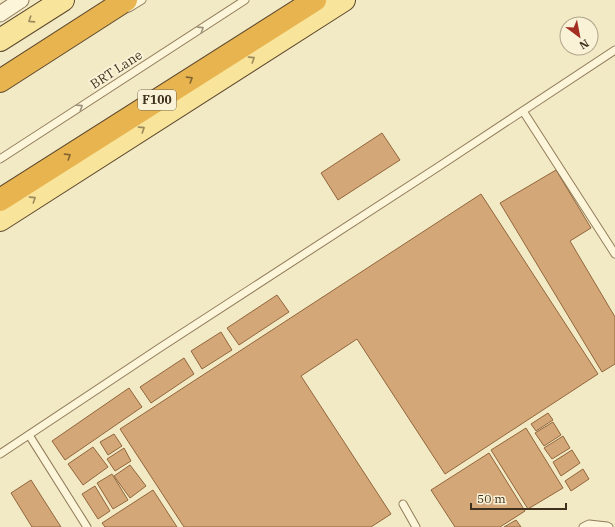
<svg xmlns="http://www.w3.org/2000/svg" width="615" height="527" font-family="'IBM Plex Serif',serif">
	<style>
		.building { fill: #d4a778; stroke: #91663c }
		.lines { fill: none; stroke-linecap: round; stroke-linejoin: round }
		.lane-casing { stroke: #907b59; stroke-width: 9 }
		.street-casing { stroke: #907b59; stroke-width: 17 }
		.primary-casing { stroke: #5d482d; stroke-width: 24 }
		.highway-casing { stroke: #5d482d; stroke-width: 24 }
		.lane { stroke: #fcf5da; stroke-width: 7 }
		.street { stroke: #fcf5da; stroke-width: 15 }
		.primary { stroke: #f8e49a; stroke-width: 22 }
		.highway { stroke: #e8b44f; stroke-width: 22 }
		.oneway { stroke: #9c8a5c }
		.oneway2 { stroke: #9e937c }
		.oneway3 { stroke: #836532 }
		.labels { text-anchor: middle; stroke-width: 4; stroke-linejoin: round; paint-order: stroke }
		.shield { fill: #f9f2d6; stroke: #776b55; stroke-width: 1 }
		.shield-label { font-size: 12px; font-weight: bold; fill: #3f311e }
		.street-label { font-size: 13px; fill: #3f311e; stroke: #f9f2d6 }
	</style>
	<rect width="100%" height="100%" fill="#f2e9c5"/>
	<g class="building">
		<polygon points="382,133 400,160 338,200 321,173"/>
		<polygon points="556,170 591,228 570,241 615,317 615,364 602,372 500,203"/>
		<polygon points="481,194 598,374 445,474 357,339 301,376 391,514 371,527 184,527 120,429"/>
		<polygon points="277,295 289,312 239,345 227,328"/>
		<polygon points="221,332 232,350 202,369 191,351"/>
		<polygon points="184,358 194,374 151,403 140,387"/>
		<polygon points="129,388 142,407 65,460 52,441"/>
		<polygon points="548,413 553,420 536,431 531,424"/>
		<polygon points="553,422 561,435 544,446 535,433"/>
		<polygon points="526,428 563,488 528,509 491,450"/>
		<polygon points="114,434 122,446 108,455 100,442"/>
		<polygon points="563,436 570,448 552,459 544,448"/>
		<polygon points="93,447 108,467 83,485 68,464"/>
		<polygon points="124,448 131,461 115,471 107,459"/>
		<polygon points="572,450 580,463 561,476 553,462"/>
		<polygon points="489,453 525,511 500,527 455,527 431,490"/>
		<polygon points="130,465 146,486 130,498 114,476"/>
		<polygon points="583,469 589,479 571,491 565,481"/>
		<polygon points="112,474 128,500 113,509 97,483"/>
		<polygon points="31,480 61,527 32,527 11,493"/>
		<polygon points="95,486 110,511 98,519 82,494"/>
		<polygon points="153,490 177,527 105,527 102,523"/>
		<polygon points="516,520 521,527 504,527"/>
	</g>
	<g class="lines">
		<g class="lane-casing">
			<g id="lane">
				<polyline points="129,8 142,0"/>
				<polyline points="523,111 615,254"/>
				<polyline points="0,159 245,0"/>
				<polyline points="29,435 87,527"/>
				<polyline points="0,454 161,347 438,167 615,50"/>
				<polyline points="403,504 416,527"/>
				<polyline points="583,527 589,524 607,526 609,527"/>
			</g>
		</g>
		<g class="street-casing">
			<polyline id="street" points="0,14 21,0"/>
		</g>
		<g class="primary-casing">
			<g id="primary">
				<polyline points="0,40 63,0"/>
				<polyline points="0,220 344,0"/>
			</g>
		</g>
		<g class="highway-casing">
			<g id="highway">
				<polyline points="0,81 126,0"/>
				<polyline points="0,200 315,0"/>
			</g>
		</g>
		<use href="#lane" class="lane"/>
		<use href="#street" class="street"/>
		<use href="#primary" class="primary"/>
		<use href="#highway" class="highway"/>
	</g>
	<defs><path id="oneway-chevron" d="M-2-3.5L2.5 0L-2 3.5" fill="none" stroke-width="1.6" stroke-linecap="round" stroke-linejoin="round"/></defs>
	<g class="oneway">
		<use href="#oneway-chevron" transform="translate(31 20) rotate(147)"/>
		<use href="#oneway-chevron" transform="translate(252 59) rotate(-33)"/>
		<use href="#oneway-chevron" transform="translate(142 129) rotate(-33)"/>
		<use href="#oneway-chevron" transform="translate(33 199) rotate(-33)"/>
	</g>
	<g class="oneway2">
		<use href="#oneway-chevron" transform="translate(201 29) rotate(-33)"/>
		<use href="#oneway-chevron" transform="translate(80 107) rotate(-33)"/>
	</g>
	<g class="oneway3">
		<use href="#oneway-chevron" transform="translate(190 79) rotate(-32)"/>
		<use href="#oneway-chevron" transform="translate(68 156) rotate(-32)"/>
	</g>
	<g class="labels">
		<rect class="shield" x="138" y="90" width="38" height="20" rx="3"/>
		<g class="shield-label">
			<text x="157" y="104">F100</text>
		</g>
		<g class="street-label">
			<text transform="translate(116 69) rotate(-33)" y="5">BRT Lane</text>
		</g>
	</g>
	<g transform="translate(579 36) rotate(148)"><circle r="19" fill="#f9f2d6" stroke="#afa58c"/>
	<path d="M0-3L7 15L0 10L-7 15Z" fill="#a52e23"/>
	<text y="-6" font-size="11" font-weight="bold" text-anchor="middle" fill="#3f311e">N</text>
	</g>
	<path d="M471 503v6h95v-6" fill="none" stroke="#3f311e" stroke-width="2"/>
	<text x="477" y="503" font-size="12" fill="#3f311e" stroke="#f9f2d6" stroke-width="3" paint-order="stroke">50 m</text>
</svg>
